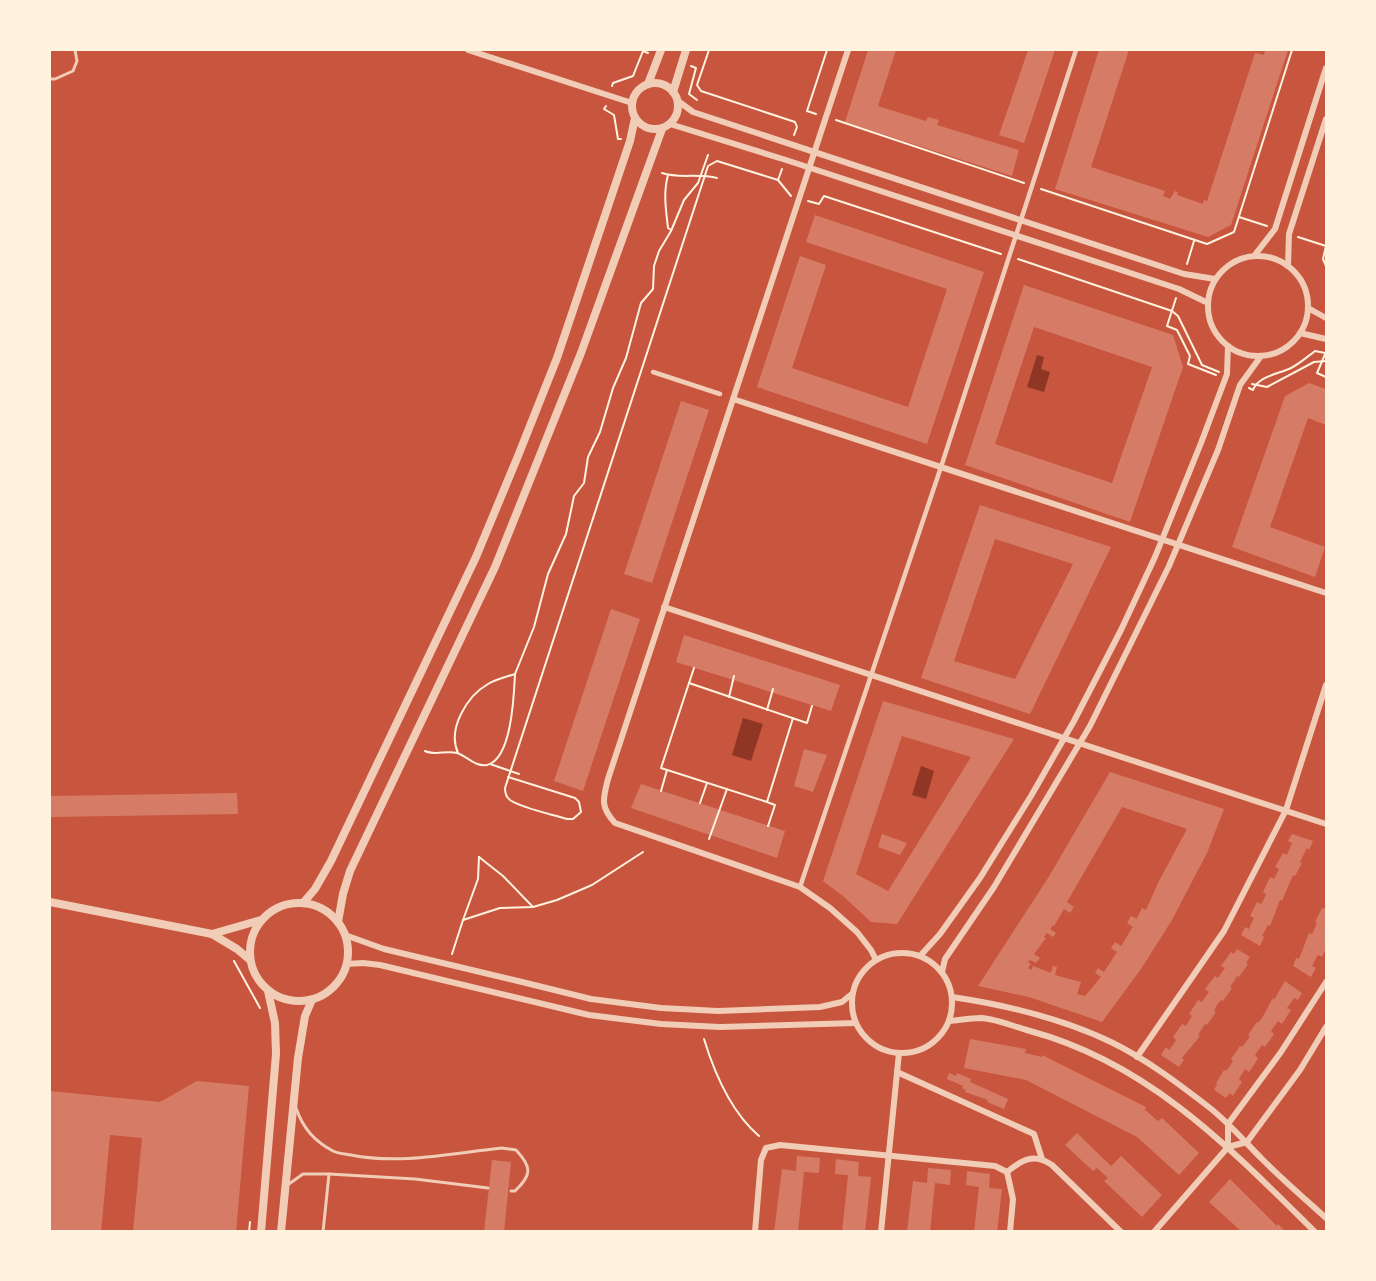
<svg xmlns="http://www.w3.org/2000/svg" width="1376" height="1281" font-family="Roboto,sans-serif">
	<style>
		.water { fill: #8f3625 }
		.building { fill: #d67c66; fill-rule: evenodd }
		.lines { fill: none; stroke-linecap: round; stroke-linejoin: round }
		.path { stroke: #fff3e0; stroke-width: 2 }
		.service { stroke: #f1ccb7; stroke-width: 3 }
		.pedestrian { stroke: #f1ccb7; stroke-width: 4.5 }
		.minor { stroke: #f1ccb7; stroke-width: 6 }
		.tertiary { stroke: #f1ccb7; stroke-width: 8 }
	</style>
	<rect width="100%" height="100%" fill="#c8553d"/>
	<g class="water">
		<polygon points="1037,355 1044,357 1041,369 1050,372 1044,392 1027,387"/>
		<polygon points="743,718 763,724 751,761 732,755"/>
		<polygon points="921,766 934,771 926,799 912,795"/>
	</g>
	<g class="building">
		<polygon points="868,50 896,50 878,106 926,121 928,117 939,120 937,125 1019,150 1012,176 845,122"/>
		<polygon points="1028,50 1055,50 1024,143 999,135"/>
		<polygon points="1099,50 1129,50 1091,167 1165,191 1163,196 1170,199 1175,191 1178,192 1177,195 1203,204 1204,200 1207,201 1255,53 1264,55 1265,50 1288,50 1231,225 1208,237 1055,189"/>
		<polygon points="815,215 984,272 927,444 757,387 800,256 826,265 792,368 908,407 947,289 806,242"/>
		<path d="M 1024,285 L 1173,335 L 1183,367 L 1130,522 L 965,465 ZM 1034,327 L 1152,367 L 1112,483 L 995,444 Z"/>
		<polygon points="1309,383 1326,389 1326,425 1308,418 1270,527 1325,547 1315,577 1232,547 1285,396"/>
		<polygon points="681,401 709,410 652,583 624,574"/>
		<path d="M 980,505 L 1111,547 L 1030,714 L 921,678 ZM 995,539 L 1073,564 L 1015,679 L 954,661 Z"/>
		<polygon points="611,609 640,619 583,791 554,781"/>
		<polygon points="684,635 840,685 831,711 676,662"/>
		<path d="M 883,701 L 1014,739 L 897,924 L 871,922 L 843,896 L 823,881 ZM 902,736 L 971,757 L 888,891 L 856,874 Z"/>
		<polygon points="804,749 827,755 813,792 794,786"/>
		<path d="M 1110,772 L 1224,809 L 1207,853 L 1172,920 L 1141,969 L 1102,1022 L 1029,997 L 978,986 L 1048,878 ZM 1122,807 L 1187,829 L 1159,881 L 1146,910 L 1142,908 L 1137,918 L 1137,919 L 1131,916 L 1127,923 L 1133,927 L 1132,928 L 1121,946 L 1115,942 L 1111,948 L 1117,952 L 1104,972 L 1098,968 L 1095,973 L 1101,977 L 1085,996 L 1077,994 L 1081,982 L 1055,975 L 1057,967 L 1053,966 L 1051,973 L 1033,966 L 1031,970 L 1028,968 L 1031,964 L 1028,962 L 1030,960 L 1036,963 L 1040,958 L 1034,954 L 1046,938 L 1044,937 L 1047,933 L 1053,937 L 1056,933 L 1050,929 L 1053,925 L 1054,926 L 1064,909 L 1070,913 L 1074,907 L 1067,902 Z"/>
		<polygon points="641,784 785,831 777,858 631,808"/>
		<polygon points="237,793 238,814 50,817 50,796"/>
		<polygon points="882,834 907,843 900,855 878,847"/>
		<polygon points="1292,834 1313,841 1309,850 1307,848 1300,862 1302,863 1295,876 1293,875 1282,901 1280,900 1270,926 1268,925 1262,936 1264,937 1260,946 1241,935 1245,927 1249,929 1251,924 1254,918 1250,916 1257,902 1261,904 1264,899 1266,894 1263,892 1270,877 1274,879 1279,869 1275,867 1283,853 1287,855 1292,843 1288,841"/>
		<polygon points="1326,905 1326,948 1322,957 1318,955 1315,960 1312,966 1316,968 1311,977 1293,966 1296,958 1299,959 1309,933 1312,934 1317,923 1315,922 1322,908 1324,909"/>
		<polygon points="1237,949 1250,957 1246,963 1248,964 1239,977 1237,976 1234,981 1230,987 1232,988 1223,1001 1221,1000 1217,1005 1214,1011 1216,1012 1207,1025 1205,1024 1198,1035 1200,1036 1182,1058 1184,1060 1179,1067 1161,1055 1166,1047 1169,1050 1173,1045 1176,1040 1173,1037 1182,1024 1186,1026 1192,1016 1189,1014 1198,1000 1202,1002 1209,992 1205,989 1215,976 1218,978 1225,968 1221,966 1231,952 1234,954"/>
		<polygon points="1285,981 1302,993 1298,1000 1294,998 1287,1008 1291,1010 1282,1024 1278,1021 1271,1031 1274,1034 1270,1040 1265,1047 1262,1045 1255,1055 1258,1058 1254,1065 1249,1072 1245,1069 1239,1079 1242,1082 1238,1088 1233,1096 1230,1093 1226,1098 1214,1090 1217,1084 1216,1083 1224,1070 1226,1071 1230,1066 1233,1060 1231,1059 1240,1046 1242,1047 1246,1042 1250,1036 1248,1035 1257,1022 1258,1023 1262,1018 1273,998 1274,1000"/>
		<polygon points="970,1039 1026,1049 1025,1053 1042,1057 1042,1055 1146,1107 1145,1110 1158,1121 1162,1118 1199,1153 1179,1175 1137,1137 1026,1080 964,1068"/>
		<polygon points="949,1073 956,1076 957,1073 971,1079 970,1082 1008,1099 1004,1109 987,1102 988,1100 965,1092 966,1090 962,1088 963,1086 947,1079"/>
		<polygon points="197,1081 249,1086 236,1232 133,1232 142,1138 110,1135 101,1232 50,1232 50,1091 160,1102"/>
		<polygon points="1077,1133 1111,1166 1121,1156 1162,1195 1142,1217 1104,1181 1108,1178 1097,1168 1093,1171 1065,1145"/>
		<polygon points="797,1156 820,1158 819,1173 804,1172 798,1232 774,1232 782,1169 796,1171"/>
		<polygon points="836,1159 859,1162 858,1176 871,1177 865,1232 842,1232 848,1175 835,1174"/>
		<polygon points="492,1160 511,1162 504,1232 484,1232"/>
		<polygon points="928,1168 951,1170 950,1185 935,1183 930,1232 907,1232 913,1181 927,1183"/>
		<polygon points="967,1171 990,1174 989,1188 1002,1189 997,1232 974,1232 979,1187 966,1185"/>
		<polygon points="1230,1179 1277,1226 1278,1224 1286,1232 1242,1232 1209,1202"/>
	</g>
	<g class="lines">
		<g class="path">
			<polyline points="709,50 697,85 701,91 795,122 797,127 794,135"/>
			<polyline points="691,66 696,68 689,94 697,100"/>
			<polyline points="612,86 613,83 633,76 643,51 648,53"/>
			<polyline points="606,106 604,109 614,115 618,139 621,139"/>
			<polyline points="816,114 807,111 827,50"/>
			<polyline points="836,120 1024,183"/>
			<path d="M 662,173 C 679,179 698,173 717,178"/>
			<path d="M 668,175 C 663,193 666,210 668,228 L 671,230"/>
			<polyline points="778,180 782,169"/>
			<polyline points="1041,189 1207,244 1234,232 1292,50"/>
			<polyline points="808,201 819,204 824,196 1001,254"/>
			<polyline points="1239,217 1267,226"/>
			<polyline points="1298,237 1326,246"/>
			<polyline points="1326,246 1323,259 1326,266"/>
			<polyline points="1018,259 1172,311 1178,316 1202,365 1219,372"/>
			<polyline points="1187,264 1194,241"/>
			<polyline points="1176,298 1167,326 1177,330 1190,356 1188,364 1216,375"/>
			<polyline points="1326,352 1317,373 1326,377"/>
			<polyline points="1252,384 1267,387 1314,362 1326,361"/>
			<path d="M 1249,388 L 1253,390 C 1258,376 1279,374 1291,368 C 1299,364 1307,357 1315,351 L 1325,353"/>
			<polyline points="694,668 689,683 807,723 812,706"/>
			<polyline points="515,674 534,627 548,574 566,534 574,496 584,483 588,457 600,432 613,388 626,358 641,303 653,289 654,266 659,251 671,231 684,200 698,183 708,155"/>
			<polyline points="689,683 661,768 767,802 793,718"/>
			<polyline points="729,697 734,676"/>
			<polyline points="767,710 773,689"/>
			<path d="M 425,751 C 435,756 446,750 457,753 C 467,756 475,767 487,765 C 512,759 514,694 515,674 C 506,677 496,679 488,684 C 467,696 447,729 458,753"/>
			<polyline points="490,764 519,774"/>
			<path d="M 508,777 L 575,798 L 579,802 L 581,812 L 573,819 L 567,819 C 551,814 524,809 510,800 C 506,797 505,793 505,788 L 708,166 L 717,161 L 778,180 L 791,196"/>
			<polyline points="661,791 667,770"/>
			<polyline points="767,802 775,805 768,826"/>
			<polyline points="700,803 707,783"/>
			<polyline points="709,839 727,789"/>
			<polyline points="479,857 503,876 533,907"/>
			<polyline points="463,920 478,879 479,857"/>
			<polyline points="452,954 463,920 500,908 533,907 557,900 592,885 643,852"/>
			<polyline points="234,961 260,1008"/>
			<path d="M 704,1039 C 715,1075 731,1112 759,1136"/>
			<polyline points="249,1232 250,1222"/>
		</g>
		<g class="service">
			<polyline points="50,79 55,79 73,71 77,61 75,50"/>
			<path d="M 296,1108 C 303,1128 314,1141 333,1151 C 339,1154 346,1154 351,1155 C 400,1165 453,1153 502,1148 L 516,1150 C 532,1167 532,1175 515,1191 L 511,1191"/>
			<polyline points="286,1186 303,1174 329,1174 415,1179 488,1188"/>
			<polyline points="323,1232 329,1174"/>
		</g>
		<g class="pedestrian">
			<polyline points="653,372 720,394"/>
			<polyline points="800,887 941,467 1076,50"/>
		</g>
		<g class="minor">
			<polyline points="468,50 632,103"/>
			<path d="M 848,50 L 608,779 C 603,799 600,807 615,823 L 800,887 L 830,908 L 857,932 L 871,950 L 876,960"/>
			<polyline points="678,101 693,112 1184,274 1215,279"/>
			<polyline points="670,124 786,160 1179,289 1208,303"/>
			<polyline points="1254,256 1275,229 1326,68"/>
			<circle cx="1258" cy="306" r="50"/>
			<polyline points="1288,266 1289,234 1326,119"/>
			<polyline points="1308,308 1326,318"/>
			<polyline points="1300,333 1326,339"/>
			<polyline points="733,399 1326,593"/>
			<polyline points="664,607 1326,824"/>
			<polyline points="345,935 384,949 522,982 591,999 661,1008 718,1011 820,1007 842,1002 853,993"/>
			<circle cx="902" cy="1003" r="50"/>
			<polyline points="920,956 940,934 980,878 1031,796 1074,721 1121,630 1155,557 1201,443 1227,374 1228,346"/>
			<polyline points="346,964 363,963 380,965 589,1015 661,1024 720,1027 856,1023"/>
			<polyline points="942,972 945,959 994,887 1090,726 1169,566 1218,450 1240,385 1261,356"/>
			<path d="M 952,997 C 1006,1005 1061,1018 1111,1042 C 1146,1059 1179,1084 1210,1108 C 1229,1123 1245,1142 1262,1159 C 1283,1180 1305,1199 1326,1218"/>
			<path d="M 949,1021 C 960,1020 971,1018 981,1018 C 997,1019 1015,1027 1030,1031 C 1149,1063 1230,1148 1315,1232"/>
			<polyline points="1137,1057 1224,931 1286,810 1326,685"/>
			<polyline points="897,1072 1034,1134 1042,1159"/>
			<polyline points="1228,1147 1228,1124 1281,1052 1326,982"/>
			<polyline points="1228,1147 1247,1142 1300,1070 1326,1027"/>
			<path d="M 1007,1172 C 1023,1159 1034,1153 1052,1165 L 1121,1232"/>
			<polyline points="755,1232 761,1160 766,1148 780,1145 995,1166 1007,1172 1013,1199 1010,1232"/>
			<polyline points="881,1232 899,1053"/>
			<polyline points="1154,1232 1228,1147"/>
		</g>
		<g class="tertiary">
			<circle cx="655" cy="106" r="23"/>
			<polyline points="648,84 661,50"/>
			<polyline points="673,92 686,50"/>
			<polyline points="50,902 212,934 237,949 250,960"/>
			<polyline points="303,903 315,889 331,861 476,557 518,456 557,358 630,141 635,118"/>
			<circle cx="299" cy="952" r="49"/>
			<polyline points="338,922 343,894 350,871 495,567 581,353 662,129"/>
			<polyline points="212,934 261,920"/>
			<polyline points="261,1232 276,1054 275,1023 268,991"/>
			<polyline points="281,1232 298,1058 305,1016 312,1000"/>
		</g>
	</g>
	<rect width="1376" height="1281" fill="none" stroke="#fff3e0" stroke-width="102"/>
</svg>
